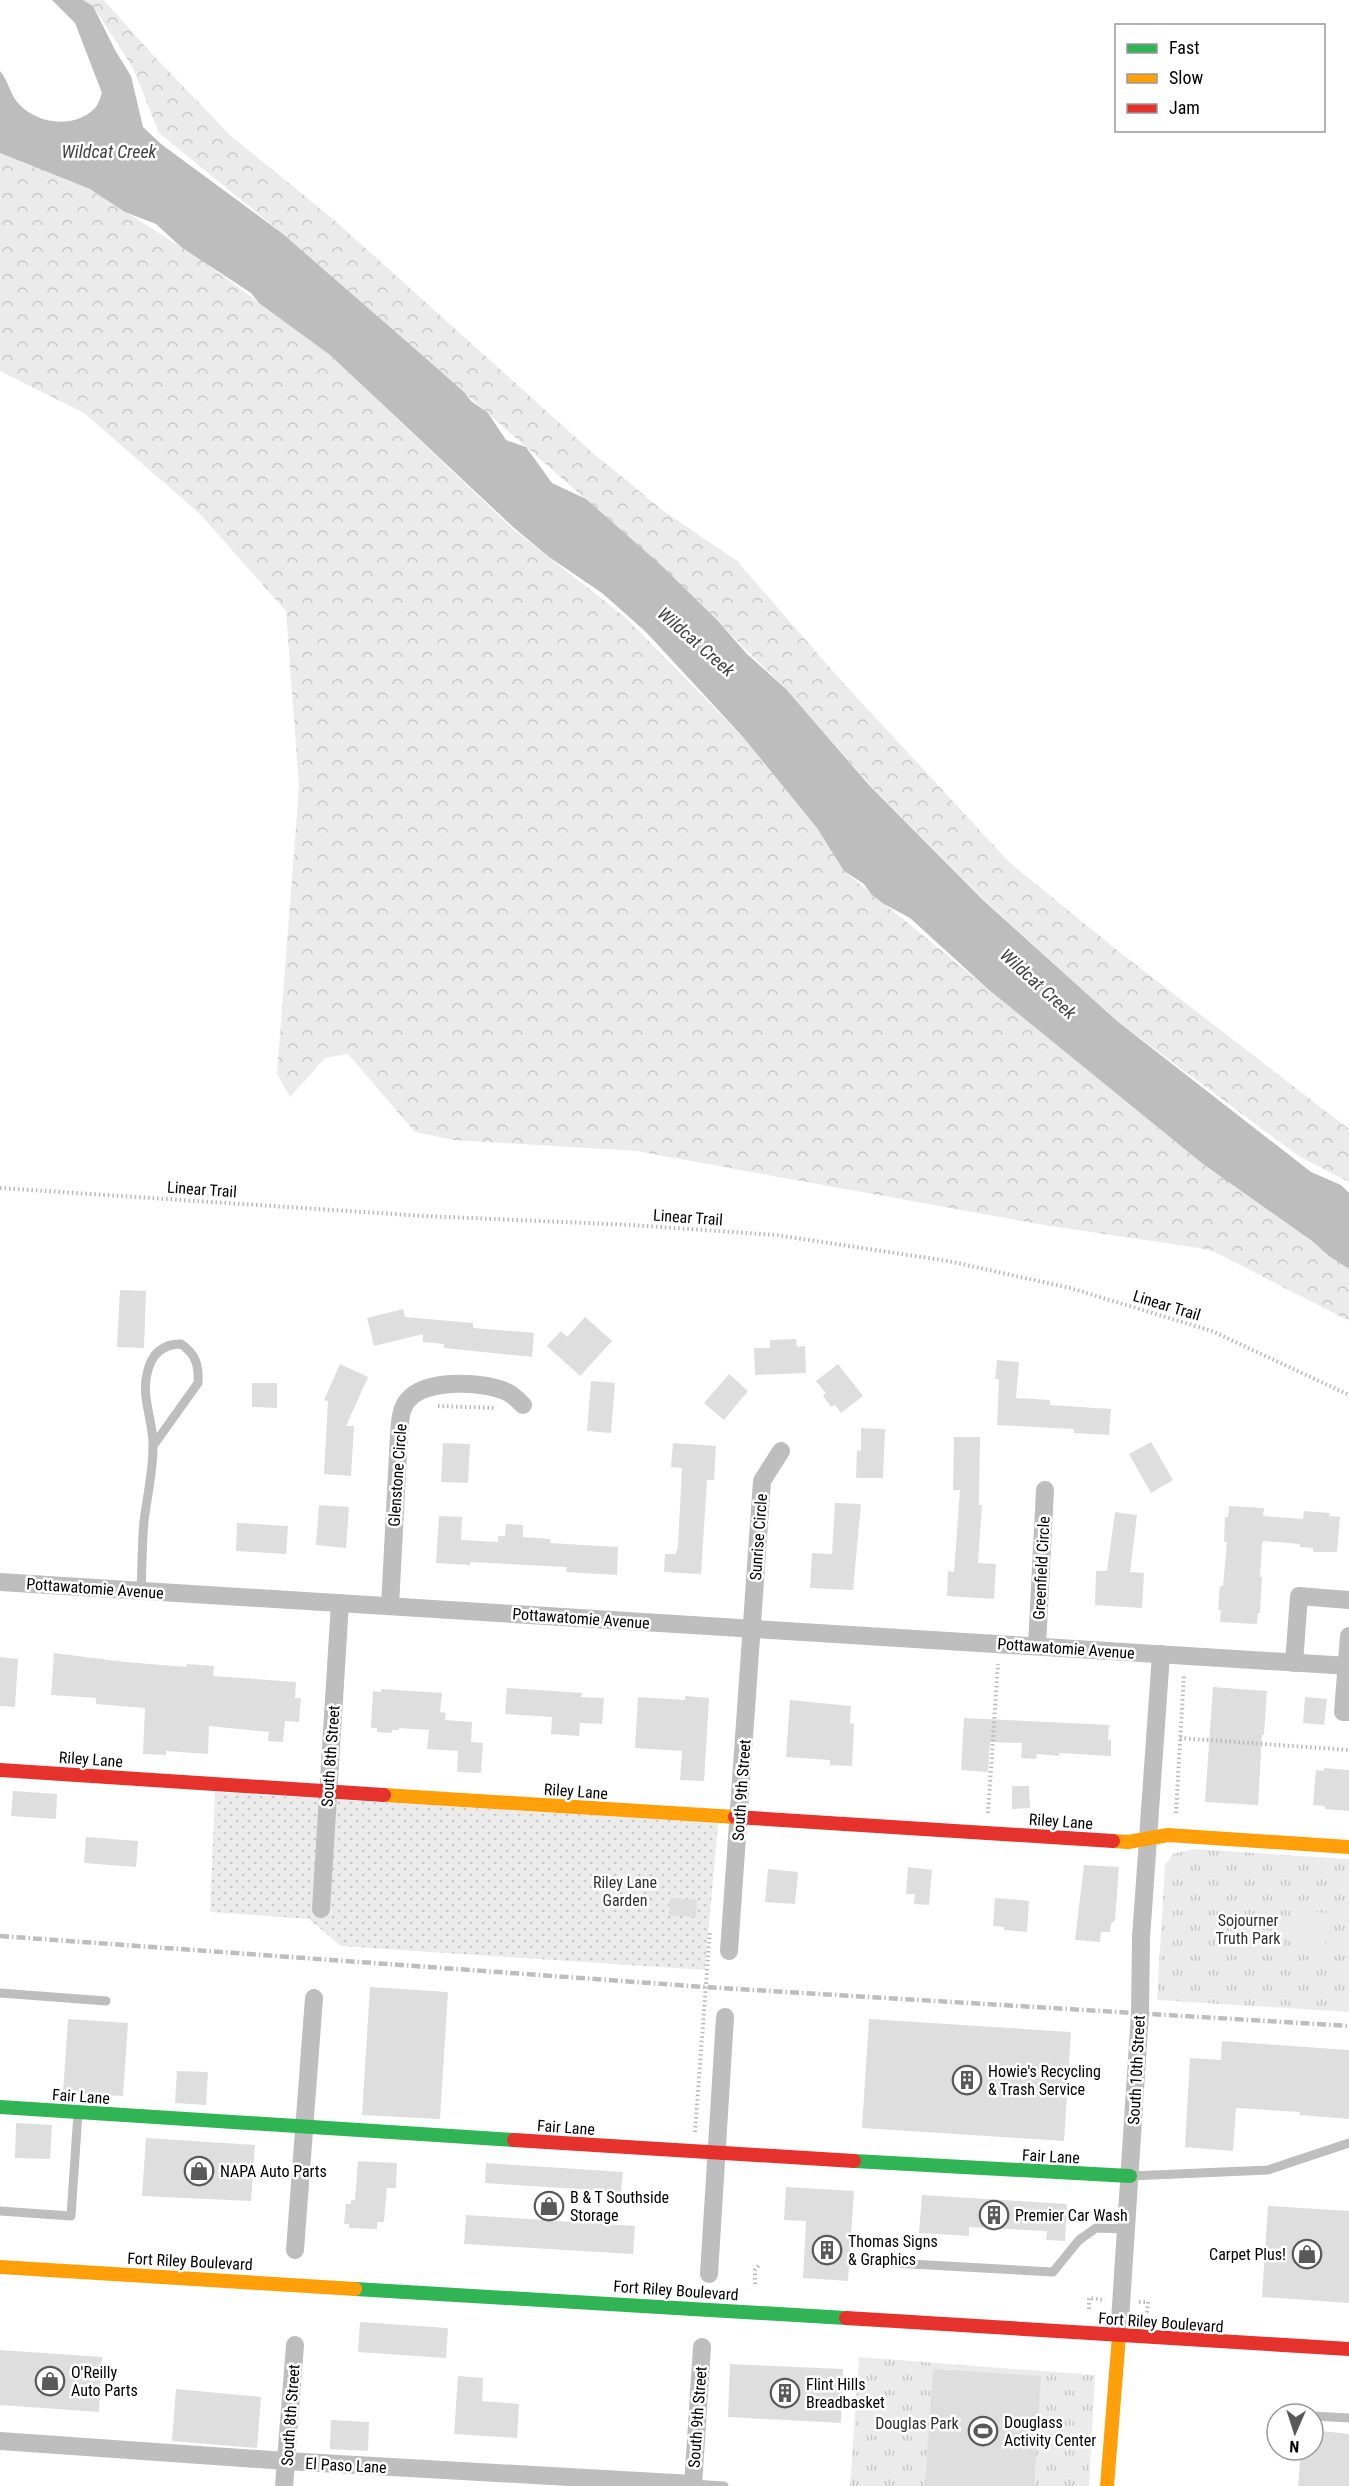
<svg xmlns="http://www.w3.org/2000/svg" width="1349" height="2486" font-family="'Roboto Condensed',sans-serif">
	<style>
		.grass { fill: url(#grass-dots) }
		.forest { fill: url(#forest-crowns) }
		.park { fill: url(#park-tufts) }
		.pitch { fill: #ebebeb }
		.water { fill: #bdbdbd }
		.building { fill: #dedede }
		.lines { fill: none; stroke-linecap: round; stroke-linejoin: round }
		.path { stroke: #b9b9b9; stroke-width: 4; stroke-dasharray: 1.5 3; stroke-linecap: butt }
		.lane { stroke: #bebebe; stroke-width: 9 }
		.street { stroke: #bebebe; stroke-width: 18 }
		.fast { stroke: #30b455; stroke-width: 14 }
		.slow { stroke: #ff9f0a; stroke-width: 14 }
		.jam { stroke: #e5322d; stroke-width: 14 }
		.rail { stroke: #bebebe; stroke-width: 4.5; stroke-dasharray: 9 3 1.5 3; stroke-linecap: butt }
		.labels { text-anchor: middle; stroke-width: 5; stroke-linejoin: round; paint-order: stroke }
		.street-label { font-size: 16px; fill: #000; stroke: #fff }
		.park-label { font-size: 16px; fill: #313131; stroke: #fff }
		.poi-label { font-size: 16px; fill: #000; stroke: #fff; text-anchor: start }
		.water-label { font-size: 18px; font-style: italic; fill: #424242; stroke: #fff }
	</style>
	<defs>
		<pattern id="grass-dots" width="8" height="8" patternUnits="userSpaceOnUse" patternTransform="scale(1.5)"><rect width="8" height="8" fill="#ebebeb"/><path d="M2 2h.1M6 6h.1" fill="none" stroke="#c8c8c8" stroke-width="1.8" stroke-linecap="round"/></pattern>
		<pattern id="forest-crowns" width="20" height="18" patternUnits="userSpaceOnUse" patternTransform="scale(1.5)"><rect width="20" height="18" fill="#ebebeb"/><path d="M2 6a3 3 0 1 1 6 0M12 15a3 3 0 1 1 6 0" fill="none" stroke="#c8c8c8"/></pattern>
		<pattern id="park-tufts" width="24" height="20" patternUnits="userSpaceOnUse" patternTransform="scale(1.5)"><rect width="24" height="20" fill="#ebebeb"/><path d="M3 7l-1-3M5 7V3M7 7l1-3M15 17l-1-3M17 17v-4M19 17l1-3" fill="none" stroke="#c8c8c8"/></pattern>
	</defs>
	<rect width="100%" height="100%" fill="#fff"/>
	<polygon class="grass" points="215,1792 718,1823 705,1970 341,1946 309,1919 210,1912"/>
	<g class="forest">
		<polygon points="83,0 104,0 151,53 231,136 333,219 593,453 661,509 737,561 837,676 1009,862 1118,951 1349,1129 1349,1182 1300,1157 1117,1021 983,899 869,784 786,689 662,566 283,234 159,133 133,68 93,6"/>
		<polygon points="0,153 90,189 201,260 330,355 513,529 625,617 743,737 817,828 844,871 1203,1164 1312,1241 1329,1256 1349,1269 1349,1321 1211,1250 1038,1224 636,1151 454,1140 415,1132 348,1054 325,1058 290,1097 277,1074 299,787 286,611 200,514 84,413 0,371"/>
	</g>
	<g class="park">
		<polygon points="1194,1849 1349,1859 1349,2012 1157,2000 1165,1865 1173,1854"/>
		<polygon points="859,2357 1095,2375 1089,2486 850,2486"/>
	</g>
	<polygon class="pitch" points="1297,1911 1328,1913 1325,1948 1294,1946"/>
	<path class="water" d="M 52,0 L 83,0 L 93,6 L 115,50 L 131,76 L 143,127 L 161,144 L 283,234 L 422,355 L 465,393 L 471,401 L 488,413 L 506,440 L 526,447 L 552,483 L 586,499 L 662,566 L 717,620 L 747,654 L 786,689 L 869,785 L 983,900 L 1117,1021 L 1311,1172 L 1341,1185 L 1349,1193 L 1349,1269 L 1329,1256 L 1312,1241 L 1203,1164 L 988,989 L 910,918 L 884,904 L 871,894 L 864,884 L 844,871 L 817,828 L 743,737 L 646,632 L 602,593 L 549,557 L 513,527 L 330,355 L 259,303 L 251,293 L 181,247 L 156,224 L 125,212 L 90,189 L 0,153 L 0,71 C 8,80 10,94 18,103 C 36,124 74,129 94,109 C 98,106 100,98 102,93 L 75,23 Z"/>
	<g class="building">
		<polygon points="120,1290 146,1291 144,1348 117,1347"/>
		<polygon points="403,1309 405,1317 473,1323 473,1328 534,1333 532,1357 444,1348 444,1344 423,1342 423,1334 374,1346 367,1318"/>
		<polygon points="585,1317 612,1341 580,1376 547,1346 561,1331 567,1337"/>
		<polygon points="796,1339 797,1347 805,1346 806,1373 755,1375 754,1348 770,1348 770,1340"/>
		<polygon points="997,1360 1019,1362 1016,1398 1050,1400 1050,1405 1111,1409 1109,1435 1074,1433 1074,1429 997,1425 999,1379 995,1379"/>
		<polygon points="340,1364 368,1377 346,1426 354,1426 351,1476 324,1474 328,1401 324,1400"/>
		<polygon points="838,1364 863,1396 841,1413 835,1405 831,1407 823,1396 826,1393 816,1381"/>
		<polygon points="729,1374 748,1391 724,1420 704,1403"/>
		<polygon points="591,1381 615,1383 611,1433 587,1431"/>
		<polygon points="252,1383 277,1383 277,1408 252,1407"/>
		<polygon points="861,1428 885,1429 883,1478 856,1478 857,1450 861,1451"/>
		<polygon points="954,1437 980,1437 979,1505 982,1505 978,1563 996,1564 994,1599 947,1596 948,1571 954,1572 960,1490 953,1490"/>
		<polygon points="1151,1442 1173,1480 1151,1493 1129,1454"/>
		<polygon points="443,1443 470,1444 468,1483 441,1482"/>
		<polygon points="673,1443 716,1446 714,1480 707,1480 701,1574 664,1572 665,1554 676,1554 678,1545 682,1468 671,1467"/>
		<polygon points="835,1503 861,1504 853,1590 810,1588 812,1553 832,1554"/>
		<polygon points="319,1505 349,1507 346,1548 316,1545"/>
		<polygon points="1229,1506 1264,1508 1263,1516 1303,1519 1304,1511 1330,1513 1329,1516 1340,1517 1337,1552 1313,1552 1313,1548 1300,1547 1300,1544 1264,1541 1262,1543 1260,1577 1262,1577 1260,1613 1258,1613 1257,1624 1220,1622 1221,1610 1218,1610 1220,1586 1223,1586 1227,1542 1224,1542 1225,1517 1228,1517"/>
		<polygon points="1115,1512 1137,1515 1130,1572 1144,1573 1142,1608 1095,1605 1096,1571 1107,1571"/>
		<polygon points="439,1516 462,1517 461,1540 498,1542 498,1536 505,1536 506,1524 523,1525 523,1537 550,1539 550,1543 618,1547 617,1575 566,1572 567,1567 470,1562 470,1565 436,1563"/>
		<polygon points="237,1523 288,1526 286,1554 236,1551"/>
		<polygon points="54,1653 125,1662 187,1667 187,1664 214,1666 213,1676 296,1682 295,1698 301,1698 299,1722 285,1721 283,1742 268,1741 269,1732 209,1726 208,1754 166,1751 166,1755 143,1754 145,1708 96,1704 96,1698 51,1695"/>
		<polygon points="0,1657 18,1659 15,1707 0,1706"/>
		<polygon points="1213,1687 1267,1691 1264,1735 1262,1735 1258,1805 1205,1802"/>
		<polygon points="507,1688 582,1693 581,1697 604,1698 602,1724 580,1723 579,1736 551,1734 552,1717 505,1714"/>
		<polygon points="381,1689 442,1693 440,1712 446,1713 445,1720 472,1722 471,1742 483,1743 481,1773 457,1772 458,1751 427,1749 429,1730 399,1728 399,1730 392,1730 392,1733 377,1732 377,1728 371,1728 373,1691 381,1692"/>
		<polygon points="685,1696 709,1698 704,1781 680,1780 682,1751 635,1748 638,1697 685,1700"/>
		<polygon points="1305,1697 1327,1699 1324,1725 1303,1723"/>
		<polygon points="790,1700 851,1706 850,1723 854,1724 852,1766 830,1765 830,1760 786,1757"/>
		<polygon points="964,1718 1109,1725 1108,1740 1111,1740 1111,1756 1059,1753 1059,1756 1037,1754 1036,1759 1021,1758 1022,1743 990,1742 988,1772 961,1770"/>
		<polygon points="1324,1768 1349,1770 1349,1811 1325,1809 1325,1806 1313,1805 1316,1770 1324,1771"/>
		<polygon points="1012,1786 1029,1786 1030,1808 1012,1809"/>
		<polygon points="13,1791 57,1794 56,1819 11,1816"/>
		<polygon points="86,1837 138,1841 136,1867 84,1863"/>
		<polygon points="1084,1865 1119,1867 1115,1920 1111,1924 1110,1932 1101,1932 1100,1942 1075,1940"/>
		<polygon points="908,1867 932,1870 929,1905 914,1904 915,1894 906,1894"/>
		<polygon points="768,1869 798,1872 795,1904 765,1902"/>
		<polygon points="670,1898 697,1900 696,1917 669,1915"/>
		<polygon points="995,1898 1029,1901 1027,1932 1004,1930 1004,1927 993,1926"/>
		<polygon points="370,1987 448,1992 440,2119 362,2115"/>
		<polygon points="68,2019 128,2023 123,2096 63,2093"/>
		<polygon points="869,2019 1071,2032 1064,2141 862,2128"/>
		<polygon points="1222,2041 1349,2050 1349,2119 1299,2115 1300,2112 1236,2108 1233,2151 1185,2147 1190,2058 1221,2060"/>
		<polygon points="177,2071 208,2072 206,2105 175,2103"/>
		<polygon points="16,2123 52,2125 50,2159 15,2158"/>
		<polygon points="146,2138 255,2145 251,2201 142,2196"/>
		<polygon points="358,2161 397,2163 396,2188 387,2188 384,2222 377,2222 377,2229 349,2228 349,2224 344,2224 346,2204 351,2204 351,2200 355,2200"/>
		<polygon points="486,2163 623,2172 621,2192 485,2183"/>
		<polygon points="786,2187 854,2191 848,2281 803,2278 806,2221 784,2220"/>
		<polygon points="922,2195 1067,2204 1065,2241 1046,2240 1047,2231 969,2227 969,2236 919,2233"/>
		<polygon points="1268,2206 1349,2211 1349,2303 1262,2297"/>
		<polygon points="466,2215 635,2226 633,2254 464,2244"/>
		<polygon points="360,2322 448,2328 446,2358 358,2352"/>
		<polygon points="0,2350 102,2357 99,2412 0,2405"/>
		<polygon points="730,2364 843,2369 841,2423 728,2417"/>
		<polygon points="933,2369 1041,2376 1034,2486 925,2486"/>
		<polygon points="458,2376 483,2378 482,2401 519,2404 517,2438 454,2434"/>
		<polygon points="176,2389 261,2397 257,2448 172,2441"/>
		<polygon points="331,2420 369,2422 368,2451 330,2449"/>
		<polygon points="1313,2430 1349,2434 1349,2486 1298,2486 1301,2450 1313,2450"/>
	</g>
	<g class="lines">
		<g class="path">
			<polyline points="0,1188 424,1216 632,1225 776,1235 948,1261 1070,1288 1212,1331 1349,1395"/>
			<polyline points="438,1406 494,1408"/>
			<polyline points="1180,1738 1349,1750"/>
			<polyline points="988,1813 998,1664"/>
			<polyline points="1176,1813 1184,1674"/>
			<polyline points="695,2132 710,1930"/>
			<polyline points="755,2284 755,2270 760,2264"/>
			<polyline points="1139,2302 1148,2302 1147,2313"/>
			<polyline points="1089,2309 1089,2298 1105,2300"/>
		</g>
		<g class="lane">
			<path d="M 141,1591 C 142,1567 142,1544 144,1521 C 147,1497 153,1472 153,1447 C 154,1423 141,1398 147,1374 C 151,1354 162,1344 181,1344 C 196,1354 199,1366 198,1383 L 153,1446"/>
			<polyline points="0,1993 106,2001"/>
			<polyline points="1131,2176 1268,2170 1349,2143"/>
			<polyline points="0,2211 71,2216 78,2113"/>
			<polyline points="893,2263 1053,2272 1079,2240 1096,2228 1126,2229"/>
			<polyline points="1313,2416 1349,2418"/>
			<polyline points="693,2484 724,2486"/>
		</g>
		<g class="street">
			<polyline points="0,1582 1349,1666"/>
			<path d="M 390,1606 L 399,1435 C 400,1423 400,1409 408,1400 C 426,1378 486,1381 509,1393 C 514,1396 519,1401 523,1405"/>
			<polyline points="1349,1636 1343,1712 1349,1712"/>
			<polyline points="1037,1646 1045,1490"/>
			<polyline points="1294,1663 1299,1596 1349,1600"/>
			<polyline points="321,1909 340,1603"/>
			<polyline points="729,1951 762,1481 781,1451"/>
			<polyline points="295,2250 314,1998"/>
			<polyline points="709,2274 725,2017"/>
			<polyline points="1119,2336 1140,2013 1141,1938 1161,1654"/>
			<polyline points="0,2441 286,2461 693,2484"/>
			<polyline points="284,2486 295,2345"/>
			<polyline points="693,2486 702,2347"/>
		</g>
		<g class="fast">
			<polyline points="0,2107 514,2140"/>
			<polyline points="854,2161 1130,2176"/>
			<polyline points="355,2289 846,2318"/>
		</g>
		<g class="slow">
			<polyline points="384,1795 735,1817"/>
			<polyline points="1113,1841 1128,1842 1168,1835 1349,1847"/>
			<polyline points="0,2267 355,2289"/>
			<polyline points="1107,2486 1119,2336"/>
		</g>
		<g class="jam">
			<polyline points="0,1770 384,1795"/>
			<polyline points="735,1817 1113,1841"/>
			<polyline points="514,2140 854,2161"/>
			<polyline points="846,2318 1349,2349"/>
		</g>
		<polyline class="rail" points="0,1936 705,1987 1349,2026"/>
	</g>
	<defs>
		<g id="building-ring" transform="scale(1.5)"><circle r="9.5" fill="#fff" stroke="#595959" stroke-width="1.5"/><path d="M-4-6H4V6H1V3H-1V6H-4ZM-2.5-4.3h1.7v1.8h-1.7ZM.8-4.3h1.7v1.8H.8ZM-2.5-1h1.7V.8h-1.7ZM.8-1h1.7V.8H.8Z" fill="#595959"/></g>
		<g id="shop-ring" transform="scale(1.5)"><circle r="9.5" fill="#fff" stroke="#595959" stroke-width="1.5"/><path d="M-5-2.5h2.3a2.7 3.5 0 0 1 5.4 0H5L5.5 6h-11ZM-1.5-2.5h3a1.5 2.3 0 0 0-3 0Z" fill="#595959"/></g>
		<g id="stadium-ring" transform="scale(1.5)"><circle r="9.5" fill="#fff" stroke="#595959" stroke-width="1.5"/><path d="M0-5a6.5 5 0 1 0 0 10a6.5 5 0 1 0 0-10ZM-3.5-1.8h7v3.6h-7Z" fill="#595959"/></g>
	</defs>
	<g fill-rule="evenodd">
		<use href="#building-ring" x="967" y="2080"/>
		<use href="#shop-ring" x="199" y="2171"/>
		<use href="#shop-ring" x="549" y="2206"/>
		<use href="#building-ring" x="994" y="2215"/>
		<use href="#building-ring" x="827" y="2250"/>
		<use href="#shop-ring" x="1307" y="2254"/>
		<use href="#shop-ring" x="50" y="2381"/>
		<use href="#building-ring" x="785" y="2393"/>
		<use href="#stadium-ring" x="983" y="2431"/>
	</g>
	<g class="labels">
		<g class="street-label">
			<text transform="translate(202 1189) rotate(4)" y="6">Linear Trail</text>
			<text transform="translate(688 1217) rotate(4)" y="6">Linear Trail</text>
			<text transform="translate(1167 1305) rotate(17)" y="6">Linear Trail</text>
			<text transform="translate(397 1475) rotate(-86)" y="6">Glenstone Circle</text>
			<text transform="translate(758 1537) rotate(-86)" y="6">Sunrise Circle</text>
			<text transform="translate(1041 1568) rotate(-87)" y="6">Greenfield Circle</text>
			<text transform="translate(95 1588) rotate(4)" y="6">Pottawatomie Avenue</text>
			<text transform="translate(581 1618) rotate(4)" y="6">Pottawatomie Avenue</text>
			<text transform="translate(1066 1648) rotate(4)" y="6">Pottawatomie Avenue</text>
			<text transform="translate(330 1756) rotate(-86)" y="6">South 8th Street</text>
			<text transform="translate(91 1759) rotate(4)" y="6">Riley Lane</text>
			<text transform="translate(741 1790) rotate(-86)" y="6">South 9th Street</text>
			<text transform="translate(576 1791) rotate(4)" y="6">Riley Lane</text>
			<text transform="translate(1061 1821) rotate(4)" y="6">Riley Lane</text>
			<text transform="translate(1136 2070) rotate(-87)" y="6">South 10th Street</text>
			<text transform="translate(81 2096) rotate(4)" y="6">Fair Lane</text>
			<text transform="translate(566 2127) rotate(4)" y="6">Fair Lane</text>
			<text transform="translate(1051 2156) rotate(3)" y="6">Fair Lane</text>
			<text transform="translate(190 2261) rotate(3)" y="6">Fort Riley Boulevard</text>
			<text transform="translate(676 2290) rotate(4)" y="6">Fort Riley Boulevard</text>
			<text transform="translate(1161 2322) rotate(4)" y="6">Fort Riley Boulevard</text>
			<text transform="translate(290 2415) rotate(-86)" y="6">South 8th Street</text>
			<text transform="translate(697 2417) rotate(-86)" y="6">South 9th Street</text>
			<text transform="translate(346 2465) rotate(3)" y="6">El Paso Lane</text>
		</g>
		<g class="park-label">
			<text x="625" y="1888">Riley Lane<tspan x="625" dy="18">Garden</tspan></text>
			<text x="1248" y="1926">Sojourner<tspan x="1248" dy="18">Truth Park</tspan></text>
			<text x="917" y="2429">Douglas Park</text>
		</g>
		<g class="poi-label">
			<text x="988" y="2077">Howie's Recycling<tspan x="988" dy="18">&amp; Trash Service</tspan></text>
			<text x="220" y="2177">NAPA Auto Parts</text>
			<text x="570" y="2203">B &amp; T Southside<tspan x="570" dy="18">Storage</tspan></text>
			<text x="1015" y="2221">Premier Car Wash</text>
			<text x="848" y="2247">Thomas Signs<tspan x="848" dy="18">&amp; Graphics</tspan></text>
			<text x="1286" y="2260" text-anchor="end">Carpet Plus!</text>
			<text x="71" y="2378">O'Reilly<tspan x="71" dy="18">Auto Parts</tspan></text>
			<text x="806" y="2390">Flint Hills<tspan x="806" dy="18">Breadbasket</tspan></text>
			<text x="1004" y="2428">Douglass<tspan x="1004" dy="18">Activity Center</tspan></text>
		</g>
		<g class="water-label">
			<text x="109" y="158">Wildcat Creek</text>
			<text transform="translate(696 642) rotate(41)" y="6">Wildcat Creek</text>
			<text transform="translate(1038 984) rotate(42)" y="6">Wildcat Creek</text>
		</g>
	</g>
	<rect x="1115" y="24" width="210" height="108" fill="#ffffff" stroke="#999999" stroke-width="1.5"/>
	<rect x="1127" y="44" width="30" height="9" fill="#30b455" stroke="#999999" stroke-width="1.5"/>
	<text x="1169" y="54" font-size="18" fill="#000000">Fast</text>
	<rect x="1127" y="74" width="30" height="9" fill="#ff9f0a" stroke="#999999" stroke-width="1.5"/>
	<text x="1169" y="84" font-size="18" fill="#000000">Slow</text>
	<rect x="1127" y="104" width="30" height="9" fill="#e5322d" stroke="#999999" stroke-width="1.5"/>
	<text x="1169" y="114" font-size="18" fill="#000000">Jam</text>
	<g transform="translate(1295 2432) rotate(183)"><circle r="28" fill="#ffffff" stroke="#999999" stroke-width="1.5"/>
	<path d="M0-4.5L10 22L0 15L-10 22Z" fill="#595959"/>
	<text y="-9" font-size="16" font-weight="bold" text-anchor="middle" fill="#000000">N</text>
	</g>
</svg>
